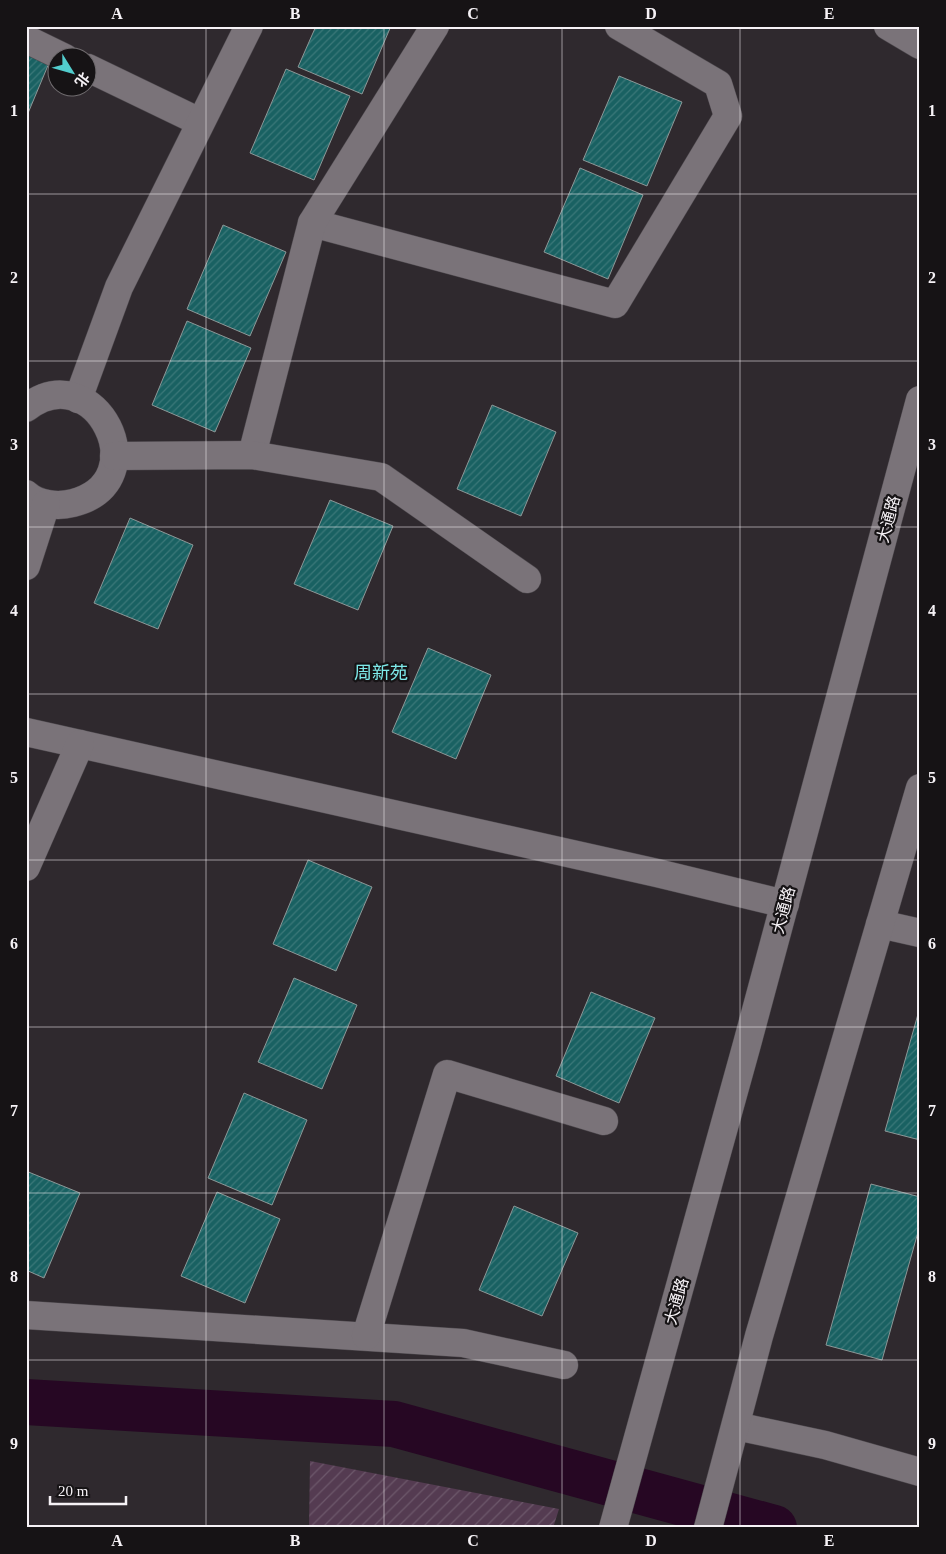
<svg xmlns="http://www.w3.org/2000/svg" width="946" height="1554" font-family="'Times New Roman','Noto Sans SC',serif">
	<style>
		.garden { fill: url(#garden-furrows) }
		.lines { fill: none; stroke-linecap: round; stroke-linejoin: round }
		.river { stroke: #260723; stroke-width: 46 }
		.building { fill: url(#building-hatch); stroke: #8c9797 }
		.street-casing { stroke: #4d484d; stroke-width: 29 }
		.secondary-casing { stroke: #4d484d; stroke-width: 29 }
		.street { stroke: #7a7379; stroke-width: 28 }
		.secondary { stroke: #7a7379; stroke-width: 28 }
		.grid { fill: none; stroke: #f6f2f6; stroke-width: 1; stroke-opacity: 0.55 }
		.labels { text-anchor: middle; stroke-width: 4.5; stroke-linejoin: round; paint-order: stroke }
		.street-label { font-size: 16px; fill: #f6f2f6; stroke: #161315 }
		.neighbourhood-label { font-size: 18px; fill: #7eeaea; stroke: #161315 }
		.neatline { fill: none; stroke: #f6f2f6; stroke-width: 2 }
		.grid-label { font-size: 16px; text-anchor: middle; font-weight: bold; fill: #f6f2f6 }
	</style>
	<defs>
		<pattern id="garden-furrows" width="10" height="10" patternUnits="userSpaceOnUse" patternTransform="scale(1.25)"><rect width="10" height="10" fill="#543b51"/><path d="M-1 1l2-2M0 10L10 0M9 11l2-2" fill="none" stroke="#6d586b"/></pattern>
		<pattern id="building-hatch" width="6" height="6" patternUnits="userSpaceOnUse" patternTransform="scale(1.25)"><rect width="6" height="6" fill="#196162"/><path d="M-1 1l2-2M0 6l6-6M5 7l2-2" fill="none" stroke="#3b7879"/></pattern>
	</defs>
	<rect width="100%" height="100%" fill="#2f292e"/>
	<polygon class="garden" points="310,1461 559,1509 553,1528 309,1528"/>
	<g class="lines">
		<polyline class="river" points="26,1402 394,1424 774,1528"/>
	</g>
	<g class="building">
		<polygon points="316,26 391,26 362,94 298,67"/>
		<polygon points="26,53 49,63 26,118"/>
		<polygon points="286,69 350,96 314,180 250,153"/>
		<polygon points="619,76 682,102 647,186 583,160"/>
		<polygon points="580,168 643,195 608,279 544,252"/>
		<polygon points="223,225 286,252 250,336 187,309"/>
		<polygon points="187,321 251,348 215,432 152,405"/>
		<polygon points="492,405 556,432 521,516 457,489"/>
		<polygon points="330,500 393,526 358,610 294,584"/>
		<polygon points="130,518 193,545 158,629 94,603"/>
		<polygon points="428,648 491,675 456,759 392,732"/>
		<polygon points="308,860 372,887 336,971 273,944"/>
		<polygon points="294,978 357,1005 322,1089 258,1062"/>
		<polygon points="591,992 655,1018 619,1103 556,1076"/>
		<polygon points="920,1007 920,1140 885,1131"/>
		<polygon points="244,1093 307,1120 272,1205 208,1178"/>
		<polygon points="26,1171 80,1193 44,1278 26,1270"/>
		<polygon points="871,1184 920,1197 920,1225 882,1360 826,1345"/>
		<polygon points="217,1192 280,1219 245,1303 181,1276"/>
		<polygon points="514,1206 578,1233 542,1316 479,1290"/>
	</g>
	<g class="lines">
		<g class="street-casing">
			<g id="street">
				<polyline points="26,39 65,58"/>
				<polyline points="88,68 200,122"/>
				<polyline points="312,223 615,304 728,116 718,84 619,26"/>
				<polyline points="78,399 119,287 249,26"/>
				<path d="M 26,408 C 95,354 159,481 73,503 C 58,507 38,505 26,494"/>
				<polyline points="252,455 312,223 435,26"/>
				<polyline points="114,456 252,455 381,477 527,579"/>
				<polyline points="26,566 46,504"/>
				<polyline points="26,732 657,873 785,904"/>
				<polyline points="26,867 80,744"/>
				<polyline points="880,924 920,933"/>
				<polyline points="26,1315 463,1343 564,1365"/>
				<polyline points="366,1336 447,1074 604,1121"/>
				<polyline points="736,1426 825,1445 920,1472"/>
			</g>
		</g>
		<g class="secondary-casing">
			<g id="secondary">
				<polyline points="888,26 920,45"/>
				<polyline points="613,1528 747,1044 920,400"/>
				<polyline points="708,1528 759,1336 920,788"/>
			</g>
		</g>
		<use href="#street" class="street"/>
		<use href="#secondary" class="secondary"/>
	</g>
	<path class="grid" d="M 206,26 L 206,1528M 384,26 L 384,1528M 562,26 L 562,1528M 740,26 L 740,1528M 26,194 L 920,194M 26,361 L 920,361M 26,527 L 920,527M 26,694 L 920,694M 26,860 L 920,860M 26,1027 L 920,1027M 26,1193 L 920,1193M 26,1360 L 920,1360"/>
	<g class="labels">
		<g class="street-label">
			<text transform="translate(888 519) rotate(-75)" y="6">大通路</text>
			<text transform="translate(783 910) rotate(-75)" y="6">大通路</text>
			<text transform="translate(676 1301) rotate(-74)" y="6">大通路</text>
		</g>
		<g class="neighbourhood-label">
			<text x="381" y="679">周新苑</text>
		</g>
	</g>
	<rect width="946" height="1554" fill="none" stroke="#161315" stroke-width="55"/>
	<g transform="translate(72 72) rotate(127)"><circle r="24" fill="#161315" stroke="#706c6f"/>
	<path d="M0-4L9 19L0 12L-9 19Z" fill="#52cdcd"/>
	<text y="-8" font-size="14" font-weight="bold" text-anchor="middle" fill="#f6f2f6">北</text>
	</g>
	<path d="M50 1496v8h76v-8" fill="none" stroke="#f6f2f6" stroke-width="2.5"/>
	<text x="58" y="1496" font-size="15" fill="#f6f2f6" stroke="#161315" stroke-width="4" paint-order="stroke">20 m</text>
	<rect x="28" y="28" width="890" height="1498" class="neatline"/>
	<g class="grid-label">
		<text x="117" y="19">A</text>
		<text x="295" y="19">B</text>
		<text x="473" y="19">C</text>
		<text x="651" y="19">D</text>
		<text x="829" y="19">E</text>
		<text x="14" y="116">1</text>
		<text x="932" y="116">1</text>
		<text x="14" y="283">2</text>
		<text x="932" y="283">2</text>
		<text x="14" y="450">3</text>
		<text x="932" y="450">3</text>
		<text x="14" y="616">4</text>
		<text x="932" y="616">4</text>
		<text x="14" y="783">5</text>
		<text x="932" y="783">5</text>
		<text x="14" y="949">6</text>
		<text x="932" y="949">6</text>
		<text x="14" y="1116">7</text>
		<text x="932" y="1116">7</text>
		<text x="14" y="1282">8</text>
		<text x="932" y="1282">8</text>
		<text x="14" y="1449">9</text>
		<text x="932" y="1449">9</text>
		<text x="117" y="1546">A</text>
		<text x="295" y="1546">B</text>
		<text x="473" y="1546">C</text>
		<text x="651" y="1546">D</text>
		<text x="829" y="1546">E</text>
	</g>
</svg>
